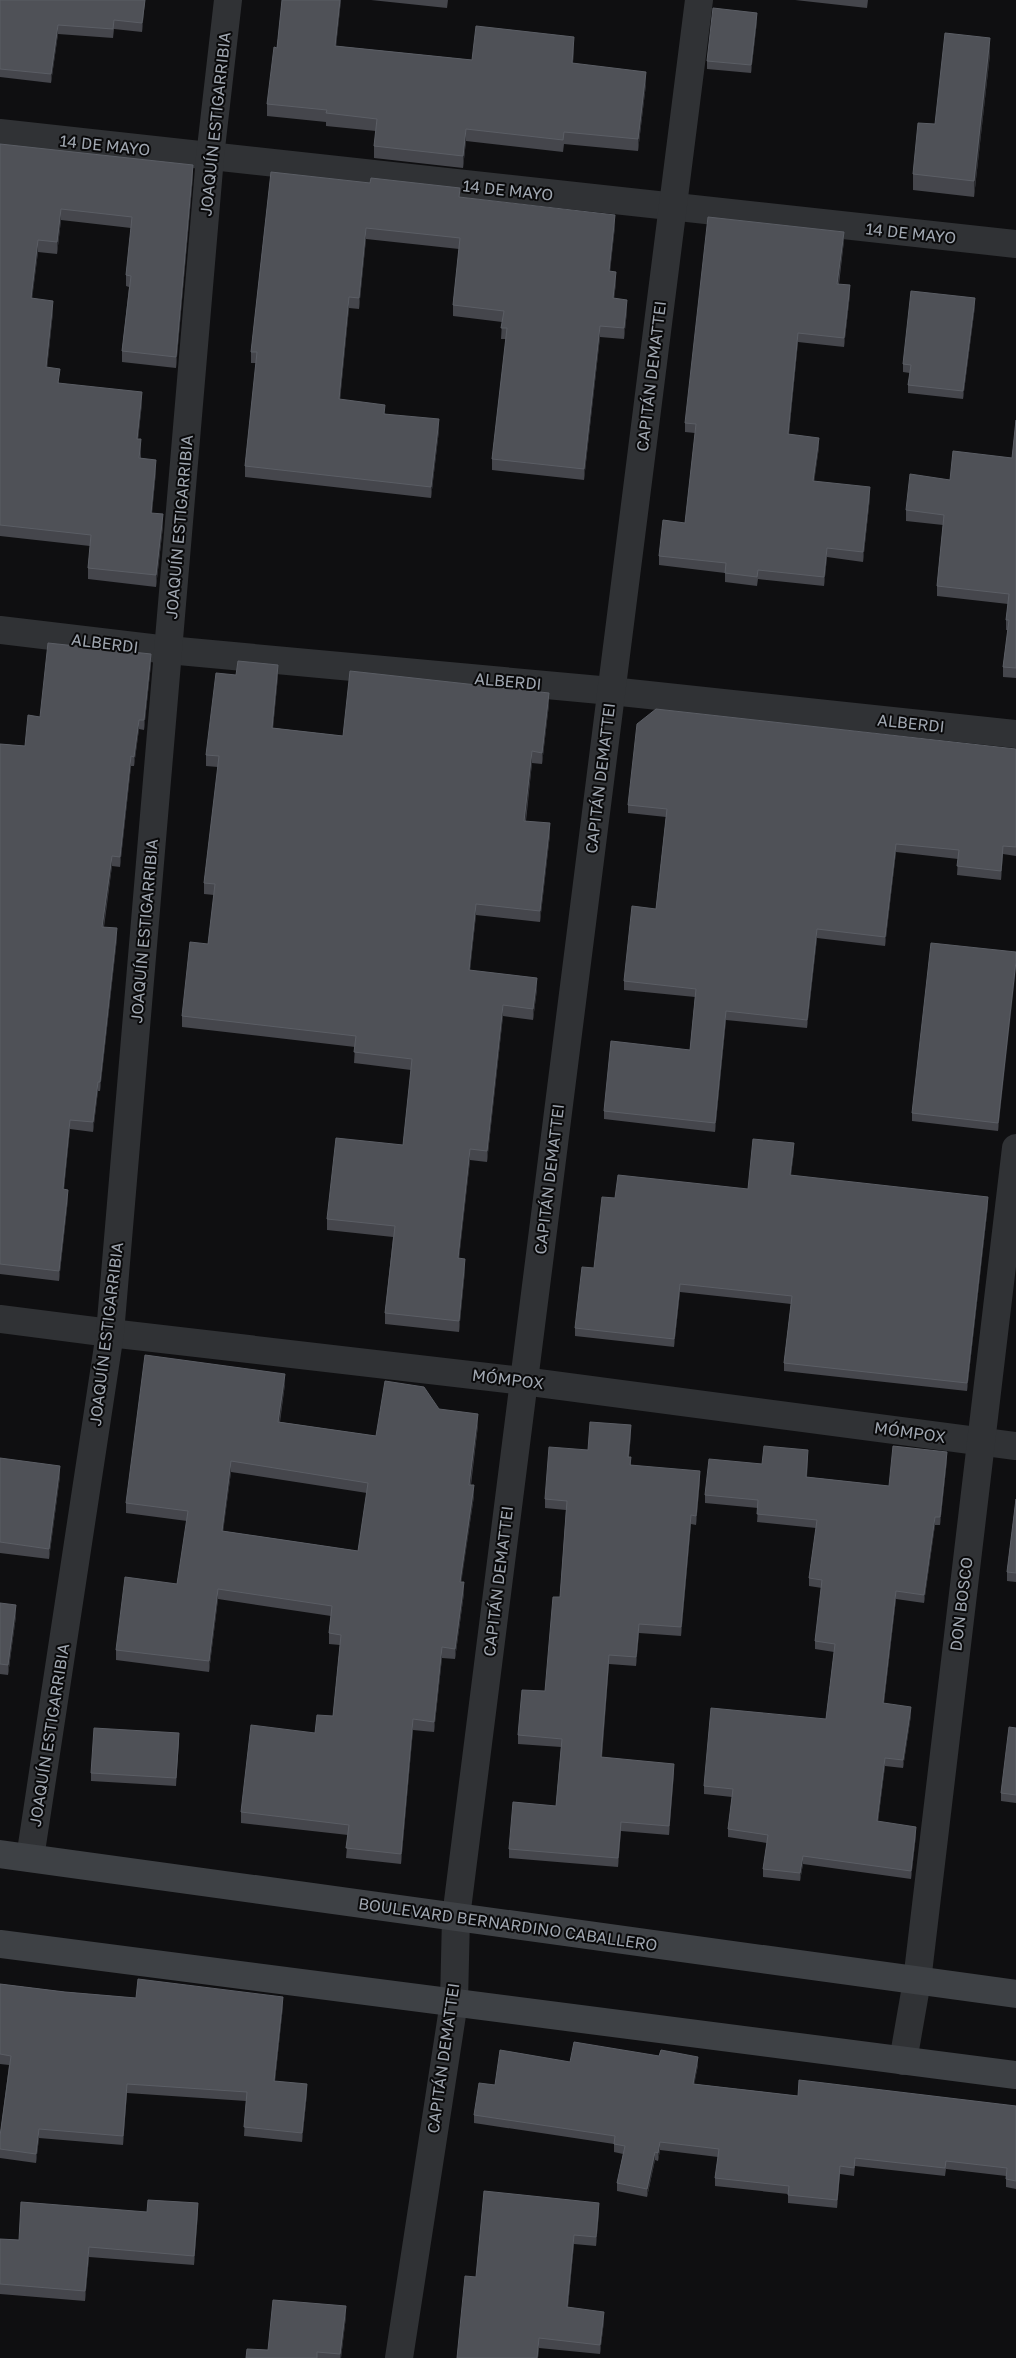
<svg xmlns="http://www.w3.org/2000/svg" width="1016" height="2358" font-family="'Golos Text',sans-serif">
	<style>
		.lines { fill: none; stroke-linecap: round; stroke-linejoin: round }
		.street { stroke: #303235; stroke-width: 28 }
		.secondary { stroke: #3e4145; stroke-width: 28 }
		.wall { fill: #45464c; fill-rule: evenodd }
		.shaded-wall { fill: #2b2c30 }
		.building { fill: #4f5157; stroke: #5b5e65; fill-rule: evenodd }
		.labels { text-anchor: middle; stroke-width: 4; stroke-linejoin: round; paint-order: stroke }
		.street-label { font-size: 16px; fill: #a0a7b1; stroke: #0a0a0b }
	</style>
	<rect width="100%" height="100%" fill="#0f0f11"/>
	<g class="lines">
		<g class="street">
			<polyline points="0,133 1016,244"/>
			<polyline points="0,630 168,650 611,691 1016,734"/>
			<polyline points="0,1319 110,1333 523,1381 1016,1446"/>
			<polyline points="30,1858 110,1333 210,157 228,0"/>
			<polyline points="903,2061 917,1981 1016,1148"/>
			<polyline points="399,2358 454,2002 456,1917 699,0"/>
		</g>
		<g class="secondary">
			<polyline points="0,1854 1016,1994"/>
			<polyline points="0,1944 1016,2075"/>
		</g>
	</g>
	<g class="wall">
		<polygon points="0,0 145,0 142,32 114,29 113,38 58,34 51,83 0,77"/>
		<polygon points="282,0 341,0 336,46 472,60 574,49 573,63 646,84 638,151 564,144 563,152 466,141 463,168 374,158 374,146 376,131 326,126 326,122 267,116 267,104 277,48"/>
		<polygon points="371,0 448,0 447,8"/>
		<polygon points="795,0 868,0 867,8"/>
		<polygon points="757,21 751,73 707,69 707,61"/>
		<polygon points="990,54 974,197 913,190 913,174 935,124"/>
		<polygon points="0,144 193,176 176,368 122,362 122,351 129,287 126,286 126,275 131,228 61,220 57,254 38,252 32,298 53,312 47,368 59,383 142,403 138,439 141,451 141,458 156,471 152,513 163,526 156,587 88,579 88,568 90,546 0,536"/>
		<polygon points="271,172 460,197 615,226 610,271 616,283 614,298 627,311 624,339 600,337 584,480 492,470 492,459 506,339 501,339 502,322 453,316 453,305 459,249 366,239 359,309 349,308 340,400 439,430 431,498 245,477 245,466 256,363 251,363 251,352"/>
		<polygon points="844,241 839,284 850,294 844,347 798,342 789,434 819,447 814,481 870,497 863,562 827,557 824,586 758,579 757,586 725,582 725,573 659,565 659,556 685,523 695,433 685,432 685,423"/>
		<polygon points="975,306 963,399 908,393 908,385 910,373 903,372 903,364"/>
		<polygon points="1016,420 1016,678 1003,677 1003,667 1008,630 1006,630 1006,620 1008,604 937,596 937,586 943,525 906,521 906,510 950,480 1012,458"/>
		<polygon points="151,664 144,730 139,729 134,766 131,766 120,867 112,866 104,927 117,938 100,1091 98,1091 93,1132 70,1129 64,1189 68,1199 59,1281 0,1274 0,744 25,746 40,717"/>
		<polygon points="236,675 278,676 273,728 343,736 549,704 542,764 532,763 526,821 550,834 540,922 476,915 470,970 537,989 533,1020 503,1016 487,1162 470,1160 459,1258 465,1270 459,1332 385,1324 385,1313 393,1237 327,1230 327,1219 403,1145 411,1070 354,1063 355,1047 182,1027 182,1016 208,944 214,895 204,894 204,883 218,767 206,766 206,755"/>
		<polygon points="1016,749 1016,856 1003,854 1001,880 957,875 958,859 896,852 885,946 817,938 807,1028 726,1020 715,1132 604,1119 604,1111 690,1050 695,997 624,990 624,981 656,909 666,817 628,813 628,805"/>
		<polygon points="1016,952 998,1131 912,1121 912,1113"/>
		<polygon points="794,1151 791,1175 988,1205 967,1391 784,1371 784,1363 791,1304 680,1292 674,1347 575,1336 575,1328 594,1268 615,1198 748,1189"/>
		<path d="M 285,1384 L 280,1422 L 376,1436 L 439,1409 L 478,1425 L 471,1485 L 474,1496 L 461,1582 L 464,1593 L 455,1659 L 442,1658 L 434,1732 L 413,1730 L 401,1864 L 346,1858 L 348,1835 L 241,1823 L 241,1812 L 315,1733 L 333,1716 L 340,1645 L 329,1644 L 329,1633 L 331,1616 L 218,1599 L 209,1672 L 116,1660 L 116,1650 L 177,1584 L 187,1521 L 126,1513 L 126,1503 ZM 231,1472 L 367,1493 L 358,1551 L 223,1531 Z"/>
		<polygon points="631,1434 629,1457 631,1465 700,1480 696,1525 691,1524 681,1636 639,1633 636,1666 609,1664 602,1757 674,1773 669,1835 621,1831 618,1867 509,1858 509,1849 556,1806 561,1747 518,1744 518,1735 545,1691 560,1597 566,1510 545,1508 545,1499 588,1450"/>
		<polygon points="0,1458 60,1476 49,1559 0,1553"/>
		<polygon points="808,1458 807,1477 889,1486 947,1460 940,1525 935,1525 924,1603 896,1599 884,1703 911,1715 903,1768 885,1766 878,1822 916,1835 911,1879 803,1864 800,1881 763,1877 763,1869 767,1843 728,1837 728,1829 732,1797 704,1794 704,1786 826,1719 834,1652 815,1649 815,1641 822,1588 809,1586 809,1578 816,1528 757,1522 758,1508 705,1503 705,1495 762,1464"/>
		<polygon points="1016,1499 1016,1582 1007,1581 1007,1572"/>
		<polygon points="0,1603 16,1616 8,1675 0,1674"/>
		<polygon points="1016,1728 1016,1803 1001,1801 1001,1793"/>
		<polygon points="179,1741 176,1786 91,1781 91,1773"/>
		<polygon points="0,1984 65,1992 136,1998 283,2006 275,2081 307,2093 302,2142 244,2136 246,2101 127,2093 123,2145 39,2138 36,2163 0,2158 0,2136 9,2065 0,2064"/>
		<polygon points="570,2062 698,2065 694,2084 798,2096 1016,2106 1016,2189 1006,2187 1006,2176 946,2169 945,2176 855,2166 854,2176 840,2174 837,2208 788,2203 788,2194 715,2186 715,2178 718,2157 660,2150 658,2161 655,2160 647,2197 617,2191 617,2183 623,2154 614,2152 614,2144 474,2123 474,2115 495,2085"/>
		<polygon points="147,2212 198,2213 194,2265 89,2257 85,2301 0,2294 0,2239 19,2240"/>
		<polygon points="599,2212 596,2246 574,2244 568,2307 604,2321 600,2354 539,2348 538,2358 457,2358 476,2277"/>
		<polygon points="346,2316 341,2358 246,2358 268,2350"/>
	</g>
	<g class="shaded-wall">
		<polygon points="145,0 142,32 142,23"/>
		<polygon points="340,0 341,0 335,58 335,46"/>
		<polygon points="757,13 757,21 751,73 751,65"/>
		<polygon points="58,25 58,34 51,83 51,74"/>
		<polygon points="574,37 574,49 572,75 572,63"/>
		<polygon points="990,38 990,54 974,197 974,181"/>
		<polygon points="646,72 646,84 638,151 638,139"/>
		<polygon points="466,129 466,141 463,168 463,156"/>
		<polygon points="193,165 193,176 176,368 176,357"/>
		<polygon points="61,209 61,220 57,254 57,242"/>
		<polygon points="615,215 615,226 609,282 609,271"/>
		<polygon points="366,228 366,239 359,309 359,298"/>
		<polygon points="844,232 844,241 837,293 837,284"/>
		<polygon points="38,240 38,252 31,309 31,298"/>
		<polygon points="616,272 616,283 613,309 613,298"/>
		<polygon points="850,285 850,294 844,347 844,338"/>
		<polygon points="349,297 349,308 339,411 339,399"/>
		<polygon points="975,298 975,306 963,399 963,391"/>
		<polygon points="627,300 627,311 624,339 624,328"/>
		<polygon points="53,301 53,312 46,379 46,367"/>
		<polygon points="600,326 600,337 584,480 584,469"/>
		<polygon points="798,333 798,342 788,444 788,434"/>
		<polygon points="142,392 142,403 137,450 137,439"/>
		<polygon points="439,419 439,430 431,498 431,487"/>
		<polygon points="819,438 819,447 813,491 813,481"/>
		<polygon points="141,439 141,451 139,469 139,458"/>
		<polygon points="156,460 156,471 151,524 151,513"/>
		<polygon points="870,487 870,497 863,562 863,552"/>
		<polygon points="163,514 163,526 156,587 156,575"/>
		<polygon points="827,548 827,557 824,586 824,577"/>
		<polygon points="151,654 151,664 144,730 144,720"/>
		<polygon points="278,665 278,676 272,739 272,728"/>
		<polygon points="549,693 549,704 542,764 542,753"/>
		<polygon points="139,720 139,729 134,766 134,757"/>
		<polygon points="532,751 532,763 524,832 524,821"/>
		<polygon points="131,756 131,766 120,867 120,857"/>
		<polygon points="550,823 550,834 540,922 540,911"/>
		<polygon points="896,844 896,852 885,946 885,937"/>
		<polygon points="1003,846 1003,854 1001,880 1001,871"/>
		<polygon points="112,856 112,866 102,936 102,927"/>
		<polygon points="476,904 476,915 469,981 469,970"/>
		<polygon points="117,928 117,938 100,1091 100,1082"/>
		<polygon points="817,929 817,938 807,1028 807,1020"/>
		<polygon points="1016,961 1016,969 998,1131 998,1123"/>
		<polygon points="537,978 537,989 533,1020 533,1009"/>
		<polygon points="503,1005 503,1016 487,1162 487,1151"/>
		<polygon points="726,1011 726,1020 715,1132 715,1123"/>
		<polygon points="98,1082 98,1091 93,1132 93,1122"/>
		<polygon points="70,1120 70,1129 63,1199 63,1189"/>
		<polygon points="794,1143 794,1151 790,1183 790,1175"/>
		<polygon points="470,1149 470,1160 458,1269 458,1258"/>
		<polygon points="68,1190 68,1199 59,1281 59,1271"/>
		<polygon points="988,1197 988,1205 967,1391 967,1383"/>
		<polygon points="465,1259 465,1270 459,1332 459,1321"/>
		<polygon points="680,1284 680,1292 674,1347 674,1339"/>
		<polygon points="285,1374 285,1384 278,1432 278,1422"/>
		<polygon points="478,1414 478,1425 469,1495 469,1485"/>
		<polygon points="631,1425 631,1434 628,1466 628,1457"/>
		<polygon points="808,1450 808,1458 806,1485 806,1477"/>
		<polygon points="947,1452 947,1460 940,1525 940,1517"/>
		<polygon points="231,1461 231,1472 222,1541 222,1531"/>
		<polygon points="60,1466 60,1476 49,1559 49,1549"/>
		<polygon points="700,1471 700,1480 696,1525 696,1516"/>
		<polygon points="474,1485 474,1496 460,1592 460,1582"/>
		<polygon points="691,1515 691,1524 681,1636 681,1627"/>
		<polygon points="935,1517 935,1525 924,1603 924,1595"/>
		<polygon points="464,1582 464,1593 455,1659 455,1649"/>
		<polygon points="218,1589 218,1599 209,1672 209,1661"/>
		<polygon points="896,1591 896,1599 883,1711 883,1703"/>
		<polygon points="16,1605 16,1616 8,1675 8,1665"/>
		<polygon points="639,1624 639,1633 636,1666 636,1657"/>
		<polygon points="442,1647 442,1658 434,1732 434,1722"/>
		<polygon points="609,1655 609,1664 601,1766 601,1757"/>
		<polygon points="911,1707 911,1715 903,1768 903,1760"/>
		<polygon points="413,1719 413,1730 401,1864 401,1854"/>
		<polygon points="885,1758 885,1766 877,1829 877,1821"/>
		<polygon points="674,1764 674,1773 669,1835 669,1826"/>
		<polygon points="621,1822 621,1831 618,1867 618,1858"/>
		<polygon points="916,1827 916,1835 911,1879 911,1871"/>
		<polygon points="803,1856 803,1864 800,1881 800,1873"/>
		<polygon points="283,1997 283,2006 274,2090 274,2081"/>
		<polygon points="698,2057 698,2065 693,2092 693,2084"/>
		<polygon points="127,2084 127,2093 123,2145 123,2136"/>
		<polygon points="307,2084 307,2093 302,2142 302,2133"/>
		<polygon points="39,2129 39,2138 36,2163 36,2154"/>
		<polygon points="660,2142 660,2150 658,2161 658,2153"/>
		<polygon points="655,2152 655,2160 647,2197 647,2189"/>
		<polygon points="840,2166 840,2174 837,2208 837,2200"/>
		<polygon points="198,2203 198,2213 194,2265 194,2256"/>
		<polygon points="599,2203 599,2212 596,2246 596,2237"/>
		<polygon points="574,2235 574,2244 567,2317 567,2307"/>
		<polygon points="89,2247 89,2257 85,2301 85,2291"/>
		<polygon points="346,2306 346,2316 341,2358 340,2358"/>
		<polygon points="604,2312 604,2321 600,2354 600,2345"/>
		<polygon points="539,2338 539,2348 538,2358 537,2358"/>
	</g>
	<g class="building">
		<polygon points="0,0 145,0 142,23 114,20 113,29 58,25 51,74 0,69"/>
		<polygon points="282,0 340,0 335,46 472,60 476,26 574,37 572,63 646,72 638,139 564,132 563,140 466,129 463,156 374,146 377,119 326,113 327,110 267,104 274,47 277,48"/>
		<polygon points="713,8 757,13 751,65 707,61"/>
		<polygon points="945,33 990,38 974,181 913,174 918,123 935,124"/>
		<polygon points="0,144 193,165 176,357 122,351 131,276 126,275 132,217 61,209 57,242 38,240 31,298 53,301 46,367 60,369 58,383 142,392 137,439 141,439 139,458 156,460 151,513 163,514 156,575 88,568 91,535 0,525"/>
		<polygon points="271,172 370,183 371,178 460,188 459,197 615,215 609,271 616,272 613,298 627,300 624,328 600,326 584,469 492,459 507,328 501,328 504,311 453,305 460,238 366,228 359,298 349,297 339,399 385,405 384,414 439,419 431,487 245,466 257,352 251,352"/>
		<polygon points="708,217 844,232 837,284 850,285 844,338 798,333 788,434 819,438 813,481 870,487 863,552 827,548 824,577 758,570 757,577 725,573 726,563 659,556 663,520 685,523 696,424 685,423"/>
		<polygon points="911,291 975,298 963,391 908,385 911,365 903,364"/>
		<polygon points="1016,420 1016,668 1003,667 1009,620 1006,620 1009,594 937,586 944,515 906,510 910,474 950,480 953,451 1012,458"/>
		<polygon points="48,643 151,654 144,720 139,720 134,757 131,756 120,857 112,856 102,927 117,928 100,1082 98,1082 93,1122 70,1120 63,1189 68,1190 59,1271 0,1264 0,744 25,746 28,715 40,717"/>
		<polygon points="238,661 278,665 272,728 343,736 350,671 549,693 542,753 532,751 524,821 550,823 540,911 476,904 469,970 537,978 533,1009 503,1005 487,1151 470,1149 458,1258 465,1259 459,1321 385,1313 395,1226 327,1219 336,1138 403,1145 412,1059 354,1052 356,1036 182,1016 190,942 208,944 215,884 204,883 219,756 206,755 216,673 236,675"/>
		<polygon points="656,709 1016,749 1016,847 1003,846 1001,871 957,866 959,850 896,844 885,937 817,929 807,1020 726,1011 715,1123 604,1111 611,1041 690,1050 696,989 624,981 632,906 656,909 667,809 628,805 637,724"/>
		<polygon points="931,943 1016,952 1016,961 998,1123 912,1113"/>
		<polygon points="753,1139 794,1143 790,1175 988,1197 967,1383 784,1363 792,1296 680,1284 674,1339 575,1328 582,1267 594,1268 602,1197 615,1198 618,1175 748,1189"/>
		<path d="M 145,1355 L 285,1374 L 278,1422 L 376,1436 L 385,1381 L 424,1387 L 439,1409 L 478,1414 L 469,1485 L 474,1485 L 460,1582 L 464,1582 L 455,1649 L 442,1647 L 434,1722 L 413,1719 L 401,1854 L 346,1848 L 349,1825 L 241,1812 L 251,1725 L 315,1733 L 317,1715 L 333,1716 L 341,1635 L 329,1633 L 332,1606 L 218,1589 L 209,1661 L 116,1650 L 125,1577 L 177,1584 L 188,1511 L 126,1503 ZM 231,1461 L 368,1483 L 358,1551 L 222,1531 Z"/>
		<polygon points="590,1422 631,1425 628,1457 631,1457 630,1465 700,1471 696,1516 691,1515 681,1627 639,1624 636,1657 609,1655 601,1757 674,1764 669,1826 621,1822 618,1858 509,1849 513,1802 556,1806 562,1739 518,1735 522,1690 545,1691 553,1597 560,1597 567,1501 545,1499 549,1447 588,1450"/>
		<polygon points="764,1446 808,1450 806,1477 889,1486 893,1446 947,1452 940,1517 935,1517 924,1595 896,1591 883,1703 911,1707 903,1760 885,1758 877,1821 916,1827 911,1871 803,1856 800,1873 763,1869 768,1835 728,1829 733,1789 704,1786 711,1708 826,1719 835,1644 815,1641 822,1580 809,1578 817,1520 757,1514 758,1500 705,1495 709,1459 762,1464"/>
		<polygon points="0,1458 60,1466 49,1549 0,1542"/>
		<polygon points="1016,1499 1016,1573 1007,1572"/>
		<polygon points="0,1603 16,1605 8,1665 0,1664"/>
		<polygon points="1009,1727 1016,1728 1016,1795 1001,1793"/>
		<polygon points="94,1728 179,1733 176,1778 91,1773"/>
		<polygon points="138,1979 283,1997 274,2081 307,2084 302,2133 244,2127 247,2092 127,2084 123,2136 39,2129 36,2154 0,2149 0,2136 11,2056 0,2054 0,1984 65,1992 136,1998"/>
		<polygon points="574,2042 659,2056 661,2050 698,2057 693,2084 798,2096 799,2080 1016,2106 1016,2181 1006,2179 1007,2168 946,2161 945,2168 855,2158 854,2168 840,2166 837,2200 788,2195 789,2186 715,2178 719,2149 660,2142 658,2153 655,2152 647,2189 617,2183 625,2146 614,2144 615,2136 474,2115 479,2083 495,2085 500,2050 570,2062"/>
		<polygon points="484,2191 599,2203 596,2237 574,2235 567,2307 604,2312 600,2345 539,2338 537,2358 457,2358 465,2276 476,2277"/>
		<polygon points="148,2200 198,2203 194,2256 89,2247 85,2291 0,2284 0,2239 19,2240 21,2202 147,2212"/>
		<polygon points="273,2300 346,2306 340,2354 317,2352 317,2358 246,2358 247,2349 268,2350"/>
	</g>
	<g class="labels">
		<g class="street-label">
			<text transform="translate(215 124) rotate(-84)" y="6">JOAQUÍN ESTIGARRIBIA</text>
			<text transform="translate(105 145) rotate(6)" y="6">14 DE MAYO</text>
			<text transform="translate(508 190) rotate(6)" y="6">14 DE MAYO</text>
			<text transform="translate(911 233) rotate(6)" y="6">14 DE MAYO</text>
			<text transform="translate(651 376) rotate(-83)" y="6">CAPITÁN DEMATTEI</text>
			<text transform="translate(179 527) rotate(-85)" y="6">JOAQUÍN ESTIGARRIBIA</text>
			<text transform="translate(105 643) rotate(7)" y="6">ALBERDI</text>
			<text transform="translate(508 681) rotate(5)" y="6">ALBERDI</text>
			<text transform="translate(911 723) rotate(6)" y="6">ALBERDI</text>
			<text transform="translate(600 778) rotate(-83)" y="6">CAPITÁN DEMATTEI</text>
			<text transform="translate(144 931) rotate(-85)" y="6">JOAQUÍN ESTIGARRIBIA</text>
			<text transform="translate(549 1179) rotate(-83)" y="6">CAPITÁN DEMATTEI</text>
			<text transform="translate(106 1334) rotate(-83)" y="6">JOAQUÍN ESTIGARRIBIA</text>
			<text transform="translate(508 1379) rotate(7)" y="6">MÓMPOX</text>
			<text transform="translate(910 1432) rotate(8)" y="6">MÓMPOX</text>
			<text transform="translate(498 1581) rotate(-83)" y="6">CAPITÁN DEMATTEI</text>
			<text transform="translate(961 1604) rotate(-83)" y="6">DON BOSCO</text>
			<text transform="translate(49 1735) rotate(-81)" y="6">JOAQUÍN ESTIGARRIBIA</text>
			<text transform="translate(508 1924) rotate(8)" y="6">BOULEVARD BERNARDINO CABALLERO</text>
			<text transform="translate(443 2058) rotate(-82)" y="6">CAPITÁN DEMATTEI</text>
		</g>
	</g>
</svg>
